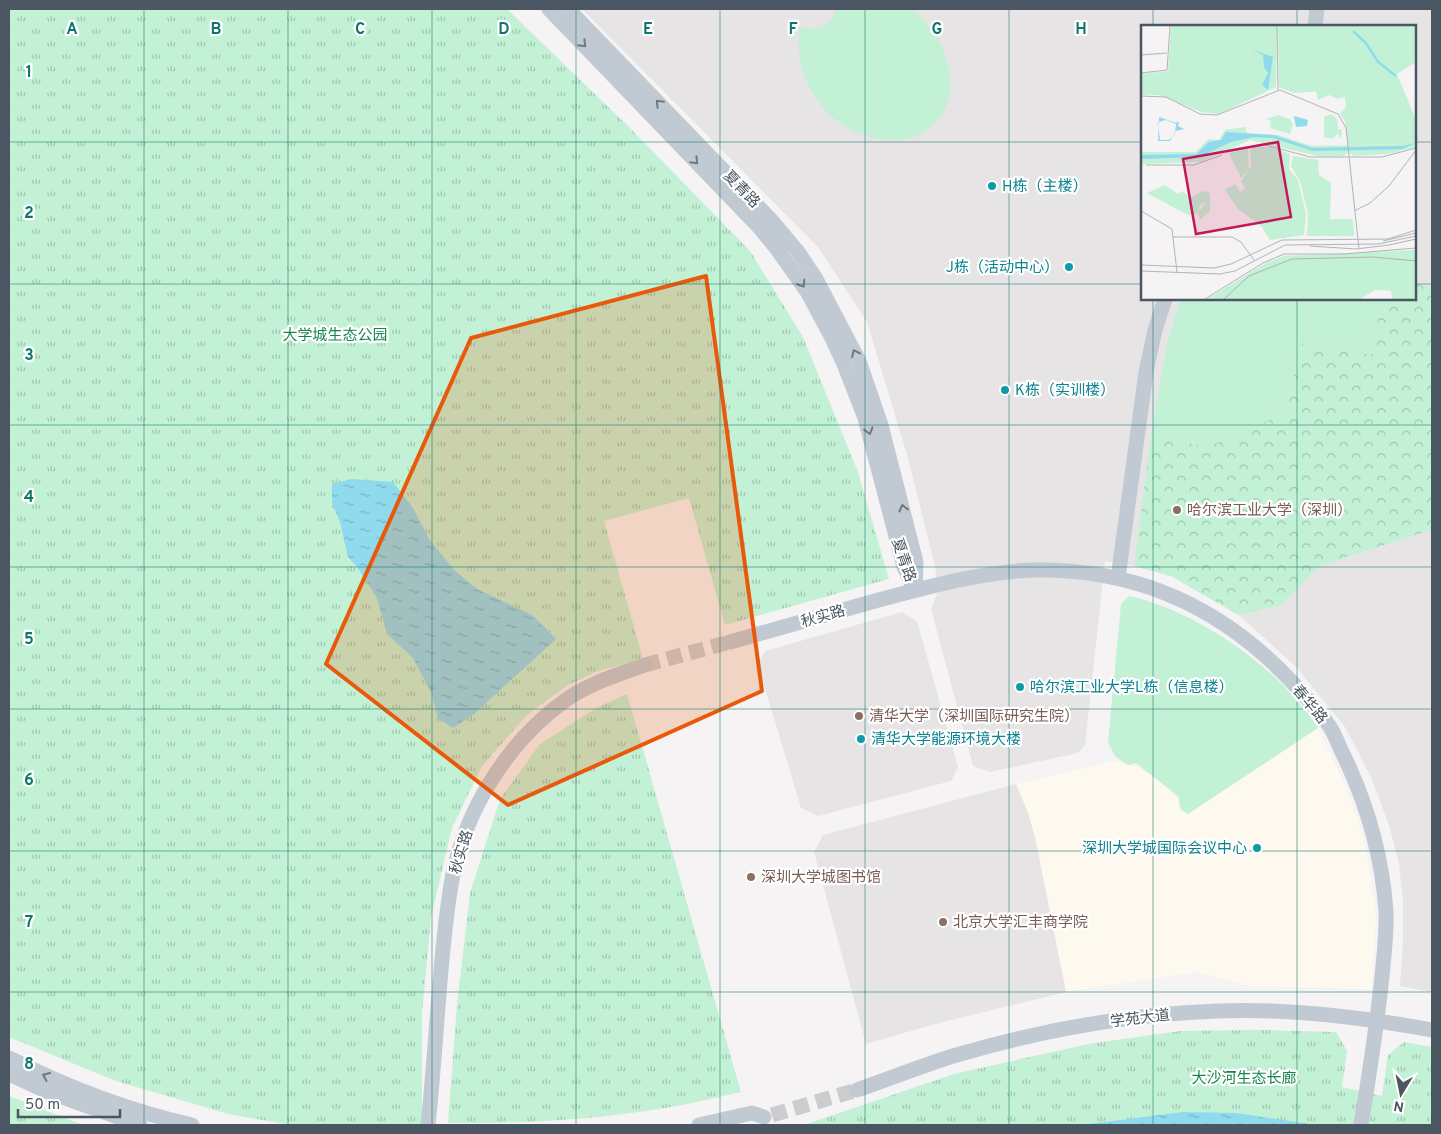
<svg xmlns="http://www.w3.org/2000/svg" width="1441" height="1134" font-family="Overpass,'Noto Sans SC',sans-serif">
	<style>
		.commercial { fill: #fdf9ef }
		.education { fill: #e6e4e5; fill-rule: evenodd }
		.grass { fill: #c3f1d5 }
		.forest { fill: url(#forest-crowns) }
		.park { fill: url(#park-tufts) }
		.water { fill: url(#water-ripples) }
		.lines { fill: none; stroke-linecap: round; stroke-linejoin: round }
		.minor-tunnel { stroke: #caccce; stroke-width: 15; stroke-dasharray: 15 8; stroke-linecap: butt }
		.minor { stroke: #c1cad2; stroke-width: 15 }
		.oneway { stroke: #6e7983 }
		.marked { fill: #e8590c; fill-opacity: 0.2; stroke: #e8590c; stroke-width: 4; stroke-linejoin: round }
		.grid { fill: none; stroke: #0f766e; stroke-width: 1; stroke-opacity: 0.55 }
		.culture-dot { fill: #0f9aa8; stroke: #fff; stroke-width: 2 }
		.education-dot { fill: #8d6e63; stroke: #fff; stroke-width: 2 }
		.labels { text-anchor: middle; stroke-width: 4.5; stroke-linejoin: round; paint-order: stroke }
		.culture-label { font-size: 15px; fill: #0d838f; stroke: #fff; text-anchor: start }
		.street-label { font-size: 15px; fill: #4a5661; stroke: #fff }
		.park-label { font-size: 15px; fill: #17864f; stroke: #fff }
		.education-label { font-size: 15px; fill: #785e54; stroke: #fff; text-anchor: start }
		.inset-river { fill: none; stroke: #90daee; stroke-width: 2.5 }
		.inset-road { fill: none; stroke: #b1b4b9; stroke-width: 1 }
		.view { fill: #c2185b; fill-opacity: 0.15; stroke: #c2185b; stroke-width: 2.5 }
		.inset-edge { fill: none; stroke: #4a5661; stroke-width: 2.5 }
		.grid-label { font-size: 16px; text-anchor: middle; font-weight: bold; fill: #0f766e; stroke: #fff; stroke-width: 4.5; stroke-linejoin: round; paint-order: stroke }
	</style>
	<defs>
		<pattern id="forest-crowns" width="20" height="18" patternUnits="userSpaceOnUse" patternTransform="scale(1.25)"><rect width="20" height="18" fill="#c3f1d5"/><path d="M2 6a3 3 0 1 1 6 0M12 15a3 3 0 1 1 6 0" fill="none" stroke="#a0c6b0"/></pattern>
		<pattern id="park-tufts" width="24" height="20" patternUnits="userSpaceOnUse" patternTransform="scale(1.25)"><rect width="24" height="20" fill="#c3f1d5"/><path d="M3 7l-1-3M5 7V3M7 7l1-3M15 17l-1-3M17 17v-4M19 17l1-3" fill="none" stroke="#a0c6b0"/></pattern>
		<pattern id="water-ripples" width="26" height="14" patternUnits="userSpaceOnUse" patternTransform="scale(1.25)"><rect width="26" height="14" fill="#90daee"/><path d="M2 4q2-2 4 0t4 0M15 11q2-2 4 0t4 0" fill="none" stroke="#78b4c4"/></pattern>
	</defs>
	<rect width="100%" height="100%" fill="#f5f3f3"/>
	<polygon class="commercial" points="1318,728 1345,785 1361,830 1370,872 1376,918 1371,989 1250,986 1196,972 1066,992 1035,837 1028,813 1016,784 1115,761 1140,768 1168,788 1188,814"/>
	<g class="education">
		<path d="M 582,9 L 1432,9 L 1432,992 L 1400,986 L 1403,942 L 1403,901 L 1399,864 L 1389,825 L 1370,775 L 1345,727 L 1297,668 L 1239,615 L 1171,576 L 1134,566 L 1105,561 L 1085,745 L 1078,753 L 990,772 L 973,766 L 931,609 L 938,592 L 935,566 L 908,458 L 867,322 L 818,247 ZM 1142,26 L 1415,26 L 1415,299 L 1142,299 Z"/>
		<polygon points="902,612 917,621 958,767 951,781 818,816 801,808 758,665 765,651"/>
		<polygon points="1016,784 1028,813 1035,837 1066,992 935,1024 866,1044 814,852 823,835"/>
	</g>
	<g class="grass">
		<path d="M 836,9 L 911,9 C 929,21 943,43 948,65 C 952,83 951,101 941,116 C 916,151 865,143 835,119 C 820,106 807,88 802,69 C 798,55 799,41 799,27 C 815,31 833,27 836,9 Z"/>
		<polygon points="1180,299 1381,299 1372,355 1300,343 1287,412 1208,447 1151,435 1166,349"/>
		<path d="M 1129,596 C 1196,610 1282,670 1318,728 L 1188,814 L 1180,809 L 1179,797 L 1136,763 L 1128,765 L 1115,756 L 1108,743 L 1121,604 Z"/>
	</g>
	<polygon class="forest" points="1415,284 1432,287 1432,532 1431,530 1319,566 1282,605 1239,615 1171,576 1134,566 1151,435 1208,447 1287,412 1300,343 1372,355 1381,299 1415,299"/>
	<g class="park">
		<polygon points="9,9 507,9 629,127 750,251 803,337 858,472 889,579 725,625 689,498 604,521 643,659 598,671 568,685 527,715 482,766 452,828 431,917 422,1014 422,1125 291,1125 228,1114 116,1081 9,1037"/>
		<path d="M 627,694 L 741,1092 C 714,1098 686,1105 659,1109 C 589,1120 518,1124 448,1123 L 457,1005 L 470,893 L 500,799 L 540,744 L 596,708 Z"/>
		<polygon points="1258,1030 1336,1032 1347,1051 1342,1087 1382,1096 1388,1055 1404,1042 1432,1047 1432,1125 804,1125 954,1074 1088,1044 1180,1031"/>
		<polygon points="9,1096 83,1125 9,1125"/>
	</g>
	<g class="water">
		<polygon points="351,479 393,482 413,508 429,539 454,570 477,589 532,615 556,639 474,714 453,728 438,718 432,694 413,658 387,634 377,598 357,567 348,557 340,522 332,503 332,484"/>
		<polygon points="1183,1112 1236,1113 1316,1125 1081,1125"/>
	</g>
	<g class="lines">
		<g class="minor-tunnel">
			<polyline points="645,665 730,642"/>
			<polyline points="772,1115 857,1090"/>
		</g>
		<g class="minor">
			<polyline points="549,9 759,227 777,249 808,293 832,338 844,364 865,418 904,567 915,590"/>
			<polyline points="568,9 772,221 798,252 816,279 859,361 881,425 916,562 915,589"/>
			<polyline points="1315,26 1317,9"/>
			<polyline points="1118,578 1146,372 1155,330 1165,299"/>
			<path d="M 730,642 C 778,628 827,615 875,601 C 927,587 980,572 1033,570 C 1136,568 1222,607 1292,682 C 1305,696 1319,711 1330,727 C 1336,736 1339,747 1344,756 C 1368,806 1382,856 1386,911 C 1387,932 1384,955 1382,976 C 1377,1026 1369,1076 1361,1125"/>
			<path d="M 9,1058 C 67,1087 129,1111 192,1125"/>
			<polyline points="9,1074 48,1092 140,1125"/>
			<path d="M 857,1090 C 889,1079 921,1066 953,1056 C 1038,1031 1129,1014 1218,1011 C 1290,1008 1362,1017 1432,1030"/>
			<path d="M 428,1125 C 433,1078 436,1030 440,982 C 443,946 446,910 453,874 C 467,808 508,742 563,702 C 587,684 617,675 645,665"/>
			<polyline points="699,1125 752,1113 764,1117"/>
		</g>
	</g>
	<defs><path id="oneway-chevron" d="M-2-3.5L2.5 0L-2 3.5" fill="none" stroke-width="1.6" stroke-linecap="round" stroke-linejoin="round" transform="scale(1.25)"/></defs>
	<g class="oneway">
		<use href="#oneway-chevron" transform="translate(583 44) rotate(46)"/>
		<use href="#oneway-chevron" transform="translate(659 103) rotate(-134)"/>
		<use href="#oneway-chevron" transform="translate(695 161) rotate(46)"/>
		<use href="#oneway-chevron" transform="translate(802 284) rotate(57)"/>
		<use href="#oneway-chevron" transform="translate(855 353) rotate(-115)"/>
		<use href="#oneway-chevron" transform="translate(869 431) rotate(74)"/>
		<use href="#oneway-chevron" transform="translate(903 508) rotate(-104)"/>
		<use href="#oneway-chevron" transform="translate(46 1076) rotate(-156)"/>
	</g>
	<path class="marked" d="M 706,276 L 762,691 L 508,805 L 326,664 L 471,338 Z"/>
	<path class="grid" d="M 144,9 L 144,1125M 288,9 L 288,1125M 432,9 L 432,1125M 576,9 L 576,1125M 720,9 L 720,1125M 865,9 L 865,1125M 1009,9 L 1009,1125M 1153,9 L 1153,26M 1297,9 L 1297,26M 9,142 L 1142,142M 1415,142 L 1432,142M 9,284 L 1142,284M 1415,284 L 1432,284M 1153,299 L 1153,1125M 1297,299 L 1297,1125M 9,425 L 1432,425M 9,567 L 1432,567M 9,709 L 1432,709M 9,851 L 1432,851M 9,992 L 1432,992"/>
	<g class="culture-dot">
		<circle cx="992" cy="186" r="5"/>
		<circle cx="1069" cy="267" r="5"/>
		<circle cx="1005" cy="390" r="5"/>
		<circle cx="1020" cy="687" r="5"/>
		<circle cx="861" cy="739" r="5"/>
		<circle cx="1257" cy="848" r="5"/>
	</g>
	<g class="education-dot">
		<circle cx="1177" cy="510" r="5"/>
		<circle cx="859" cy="716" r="5"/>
		<circle cx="751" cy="877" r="5"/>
		<circle cx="943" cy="922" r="5"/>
	</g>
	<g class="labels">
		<g class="culture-label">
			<text x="1002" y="191">H栋（主楼）</text>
			<text x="1059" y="272" text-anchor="end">J栋（活动中心）</text>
			<text x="1015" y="395">K栋（实训楼）</text>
			<text x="1030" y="692">哈尔滨工业大学L栋（信息楼）</text>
			<text x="871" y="744">清华大学能源环境大楼</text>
			<text x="1247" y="853" text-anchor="end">深圳大学城国际会议中心</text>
		</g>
		<g class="street-label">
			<text transform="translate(742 189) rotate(46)" y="5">夏青路</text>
			<text transform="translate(904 560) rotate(71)" y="5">夏青路</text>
			<text transform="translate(823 616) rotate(-16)" y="5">秋实路</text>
			<text transform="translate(1310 704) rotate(50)" y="5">春华路</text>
			<text transform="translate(461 852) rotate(-73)" y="5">秋实路</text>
			<text transform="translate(1140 1018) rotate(-7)" y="5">学苑大道</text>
		</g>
		<g class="park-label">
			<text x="335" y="340">大学城生态公园</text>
			<text x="1244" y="1083">大沙河生态长廊</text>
		</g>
		<g class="education-label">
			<text x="1187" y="515">哈尔滨工业大学（深圳）</text>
			<text x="869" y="721">清华大学（深圳国际研究生院）</text>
			<text x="761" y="882">深圳大学城图书馆</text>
			<text x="953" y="927">北京大学汇丰商学院</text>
		</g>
	</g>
	<g transform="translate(1141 25)">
		<rect width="275" height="275" fill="#f5f3f3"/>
		<path d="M 137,1 L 275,1 L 275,37 L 256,49 L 275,95 L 275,114 L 261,119 L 207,120 L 204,96 L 199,89 L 205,82 L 203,64 L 153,68 L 138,62 ZM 190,89 L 196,94 L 197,105 L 201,104 L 200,114 L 197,109 L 191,114 L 183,112 L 183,92 ZM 137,90 L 149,94 L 152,100 L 149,109 L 129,103 L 130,96 L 125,94 ZM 152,131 L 177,135 L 178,150 L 190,158 L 189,194 L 212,194 L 213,211 L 166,211 L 167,189 L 159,156 L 150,141 ZM 65,176 L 69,176 L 69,186 L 59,195 L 55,184 L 60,184 Z" fill="#c3f1d5"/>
		<path d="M 161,1 L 185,1 L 182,3 L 189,10 L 193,6 L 187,1 L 199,1 L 216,27 L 246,56 L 247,63 L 237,71 L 228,72 L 219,50 L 206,40 L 195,19 L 197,36 L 208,57 L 208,71 L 197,74 L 188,70 L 177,75 L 174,63 L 144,64 L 140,61 L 169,53 L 176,46 L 174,41 L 149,50 L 146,47 L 150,23 L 160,17 ZM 221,1 L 252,1 L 262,25 L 252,32 L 253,40 L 275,23 L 275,30 L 266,39 L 251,45 L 241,34 L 245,21 L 232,18 ZM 211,101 L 215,105 L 210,108 L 224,109 L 217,112 L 220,117 L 246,113 L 253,114 L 252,119 L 209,119 L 207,102 ZM 24,160 L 37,169 L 42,166 L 49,173 L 61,166 L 69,168 L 69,176 L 60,179 L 55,189 L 47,190 L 6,168 ZM 275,225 L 275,274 L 251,274 L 250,266 L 234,265 L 219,274 L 66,274 L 125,238 L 143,231 Z" fill="#c3f1d5"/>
		<path d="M 30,1 L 136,1 L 135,62 L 78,89 L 60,87 L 18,70 L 0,70 L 0,49 L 27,46 ZM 104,102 L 106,108 L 137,110 L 171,121 L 261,119 L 275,114 L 275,122 L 248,129 L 213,131 L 207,127 L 203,131 L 180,132 L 109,115 L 60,137 L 0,139 L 0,127 L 55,127 L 67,114 L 78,115 L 84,105 ZM 109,122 L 130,122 L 149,129 L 148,144 L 157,155 L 165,189 L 163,210 L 129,215 L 120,201 L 97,184 L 88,171 L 84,164 L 95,159 L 99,167 L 104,164 L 100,156 L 110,142 ZM 107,123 L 108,145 L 100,153 L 88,128 Z" fill="#c3f1d5"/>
		<path d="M 110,24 L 132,32 L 127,65 L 121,60 L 127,48 L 123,42 L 122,30 ZM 153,91 L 167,95 L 166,101 L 155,102 ZM 18,92 L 35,98 L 38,96 L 37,101 L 43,104 L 35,106 L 29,116 L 17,116 ZM 25,95 L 35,99 L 34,109 L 28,115 L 19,115 L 17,97 ZM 85,107 L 133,110 L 171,123 L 261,121 L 275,118 L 261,124 L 172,126 L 132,113 L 113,112 L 90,117 L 59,132 L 0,134 L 0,130 L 55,129 L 68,117 L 80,115 Z" fill="#90daee" fill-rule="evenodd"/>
		<path class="inset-river" d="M 212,6 L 225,18 L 237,37 L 255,51"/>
		<path class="inset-road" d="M 136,1 L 137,65M 0,30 L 26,28M 0,48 L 26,45 L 29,1M 0,71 L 25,72 L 59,89 L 76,90 L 139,65 L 197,89 L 205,103 L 218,224M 86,127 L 121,119 L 169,132 L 206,132M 206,132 L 241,132 L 275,123M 5,140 L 53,140 L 81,130M 0,186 L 31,204 L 36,247M 213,186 L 229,178 L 248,161 L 275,125M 32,212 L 91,212 L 100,217 L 113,235M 242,216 L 275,208M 248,220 L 275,214M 169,221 L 215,224 L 248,220M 0,240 L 73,243 L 90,239 L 141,215 L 247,214 L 275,205M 0,246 L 79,249 L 94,246 L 144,220 L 237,219 L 275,211M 64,274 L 122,238 L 143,229 L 203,229 L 275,223M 83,274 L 108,251 L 151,234 L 232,232 L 275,236"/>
		<path class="view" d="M 137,117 L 150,192 L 55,209 L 42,134 Z"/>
		<rect width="275" height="275" class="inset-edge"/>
	</g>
	<g class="grid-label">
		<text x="72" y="34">A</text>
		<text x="216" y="34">B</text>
		<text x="360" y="34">C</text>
		<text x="504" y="34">D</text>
		<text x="648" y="34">E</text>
		<text x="793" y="34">F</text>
		<text x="937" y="34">G</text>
		<text x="1081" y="34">H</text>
		<text x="29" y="77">1</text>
		<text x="29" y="218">2</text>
		<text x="29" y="360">3</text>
		<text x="29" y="502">4</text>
		<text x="29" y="644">5</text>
		<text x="29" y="785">6</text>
		<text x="29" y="927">7</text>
		<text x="29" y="1069">8</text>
	</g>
	<rect width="1441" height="1134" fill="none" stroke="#4a5661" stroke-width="20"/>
	<g transform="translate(1401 1094) rotate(190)" stroke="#ffffff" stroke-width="4" paint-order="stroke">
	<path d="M0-4L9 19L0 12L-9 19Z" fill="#4a5661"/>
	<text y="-8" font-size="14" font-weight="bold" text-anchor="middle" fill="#4a5661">N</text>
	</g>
	<path d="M18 1109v8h102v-8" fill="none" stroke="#4a5661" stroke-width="2.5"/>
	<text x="25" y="1109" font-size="15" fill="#4a5661" stroke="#ffffff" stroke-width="4" paint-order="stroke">50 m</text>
</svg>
